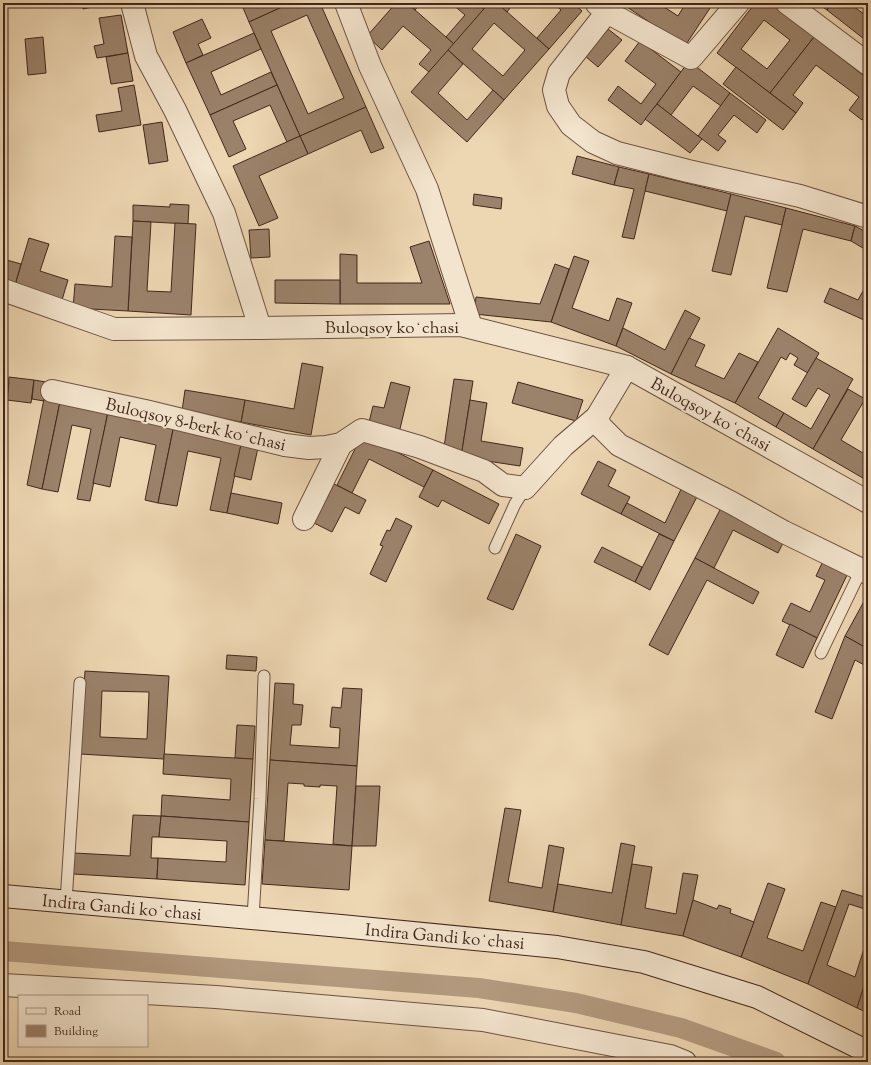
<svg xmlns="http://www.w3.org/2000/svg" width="871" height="1065" font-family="'Sorts Mill Goudy',serif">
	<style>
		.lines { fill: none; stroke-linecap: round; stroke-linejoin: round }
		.canal { stroke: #b39a7f; stroke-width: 20 }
		.building { fill: #9b826a; stroke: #42271c; fill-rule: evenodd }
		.lane-casing { stroke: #6d5342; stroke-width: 13 }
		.street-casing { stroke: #6d5342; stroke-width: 24 }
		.secondary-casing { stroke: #42271c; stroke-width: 24 }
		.lane { stroke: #f3e4cd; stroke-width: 11 }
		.street { stroke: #f3e4cd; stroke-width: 22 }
		.secondary { stroke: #f3e4cd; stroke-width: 22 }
		.labels { text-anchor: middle; stroke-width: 4; stroke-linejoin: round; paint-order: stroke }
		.street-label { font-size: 17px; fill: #42271c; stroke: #f3e4cd }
	</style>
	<rect width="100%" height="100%" fill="#edd6b2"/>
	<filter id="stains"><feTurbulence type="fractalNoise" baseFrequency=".005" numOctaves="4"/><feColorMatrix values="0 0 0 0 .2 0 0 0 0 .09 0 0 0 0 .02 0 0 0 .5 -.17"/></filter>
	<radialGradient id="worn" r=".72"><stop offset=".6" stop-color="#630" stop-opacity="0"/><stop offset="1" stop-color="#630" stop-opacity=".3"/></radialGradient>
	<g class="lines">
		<polyline class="canal" points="3,951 479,988 576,1003 681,1028 776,1062"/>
	</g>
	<g class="building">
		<polygon points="82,3 109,3 83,9"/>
		<polygon points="241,3 256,4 291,3 249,22"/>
		<path d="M 291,3 L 320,3 L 366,107 L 300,136 L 249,22 ZM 307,15 L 344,98 L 308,114 L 271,31 Z"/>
		<polygon points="396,3 407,3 454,44 429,72 419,64 431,50 403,26 382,50 367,36"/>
		<polygon points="407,3 421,3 415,10"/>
		<polygon points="451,3 477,3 484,9 454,44 446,37 465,15"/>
		<polygon points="477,3 489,3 484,9"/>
		<path d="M 489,3 L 497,3 L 549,49 L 504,100 L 448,50 ZM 494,23 L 525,50 L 503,76 L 472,49 Z"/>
		<polygon points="497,3 514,3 507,12"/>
		<polygon points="553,3 573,3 582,11 549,49 537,38 561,10"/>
		<polygon points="621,3 658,3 678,16 686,3 702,3 710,8 685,46"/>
		<polygon points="702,3 713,3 710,8"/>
		<path d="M 755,3 L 770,3 L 814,37 L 770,93 L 717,53 ZM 764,20 L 790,40 L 767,69 L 741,49 Z"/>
		<polygon points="817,3 832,3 827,10"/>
		<polygon points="832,3 855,3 853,6 868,17 868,42 827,10"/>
		<polygon points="121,15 128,53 97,58 94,46 104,44 99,18"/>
		<polygon points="202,19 211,38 198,44 203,55 186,63 173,32"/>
		<polygon points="608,29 622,40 598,67 585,56"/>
		<polygon points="254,33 261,49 211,72 221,95 271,72 277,85 210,115 186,63"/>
		<polygon points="43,37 46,73 28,75 25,39"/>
		<polygon points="814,37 868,79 868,112 862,120 849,110 859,97 816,65 793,95 803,103 796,113 770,93"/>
		<polygon points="640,41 681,72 641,125 608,100 618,86 641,104 656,84 625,61"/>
		<polygon points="448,50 463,64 438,93 467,120 493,90 504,100 467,142 411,92"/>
		<polygon points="128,53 133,81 111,84 106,57"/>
		<polygon points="689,61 730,93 721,106 693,86 671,115 657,104"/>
		<polygon points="736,67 796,113 783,130 723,84"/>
		<polygon points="134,85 141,125 99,132 96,115 122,111 118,88"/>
		<polygon points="277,85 300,136 287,142 270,105 233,121 246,149 229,157 210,115"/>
		<polygon points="730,93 766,120 757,133 734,115 718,135 726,141 718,151 698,136"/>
		<polygon points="657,104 702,139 690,153 645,119"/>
		<polygon points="366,107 384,148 371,153 361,130 308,154 300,136"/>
		<polygon points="162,122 168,161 149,164 143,125"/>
		<polygon points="300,136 308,154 259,176 278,218 259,226 233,166"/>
		<polygon points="577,156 619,167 614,185 572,174"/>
		<polygon points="619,167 649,174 634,239 622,237 634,189 614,185"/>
		<polygon points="649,174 731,194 727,211 645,191"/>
		<polygon points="474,194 502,198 501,209 473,205"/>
		<polygon points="731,194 786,208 782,225 745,216 731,275 712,271"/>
		<polygon points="170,204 189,205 188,224 133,221 133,205 170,207"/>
		<polygon points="786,208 855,226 851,241 803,229 787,292 767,288"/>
		<polygon points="133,221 151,222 147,291 171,292 175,223 196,224 191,315 128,311"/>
		<polygon points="855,226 868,233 868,251 851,241"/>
		<polygon points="269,229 270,257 251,258 249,230"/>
		<polygon points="115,236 132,237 128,311 73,308 75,284 112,287"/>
		<polygon points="29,238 49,244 40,271 68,280 62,300 15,285"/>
		<polygon points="429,241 450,304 340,304 340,254 357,255 357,283 422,283 410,247"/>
		<polygon points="574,256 589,261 572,308 609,321 617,298 632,303 616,346 551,322"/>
		<polygon points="3,259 21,264 15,285 3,281"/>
		<polygon points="555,264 569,269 551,322 474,314 476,297 540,304"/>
		<polygon points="275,280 340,280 340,304 275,303"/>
		<polygon points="868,282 868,312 864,320 824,302 830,288 858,300"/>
		<polygon points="685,310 700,318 671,374 616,346 623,328 665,350"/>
		<polygon points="778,328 819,353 808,373 794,365 798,358 790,353 786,360 781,357 758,398 784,413 776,427 735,403"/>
		<polygon points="689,338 705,345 695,366 724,379 739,353 758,362 735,403 671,374"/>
		<polygon points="816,358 853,379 813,449 776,427 784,413 811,429 830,395 818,388 806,407 792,399"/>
		<polygon points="302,363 323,367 311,435 241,422 245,400 294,409"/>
		<polygon points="9,377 34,380 31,403 7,400"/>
		<polygon points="454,379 473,381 461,457 443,454"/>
		<polygon points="34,380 46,382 44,401 32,399"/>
		<polygon points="3,381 9,382 7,400 3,399"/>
		<polygon points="391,382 410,387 399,433 368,426 373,406 384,408"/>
		<polygon points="518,382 583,400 576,421 512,403"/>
		<polygon points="848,389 865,399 841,440 868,456 868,481 813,449"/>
		<polygon points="185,390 245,400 241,422 182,411"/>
		<polygon points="44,399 60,402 42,489 27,485"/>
		<polygon points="470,400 487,403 481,441 523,448 520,466 461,457"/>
		<polygon points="60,402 108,412 90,501 77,499 91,429 72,425 58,492 42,489"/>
		<polygon points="108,412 174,425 158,503 145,500 156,445 120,437 110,487 93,483"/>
		<polygon points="174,425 242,440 227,513 210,510 221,458 188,451 177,506 158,503"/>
		<polygon points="362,435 433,470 424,487 369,459 352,493 337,485"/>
		<polygon points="242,440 259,443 251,480 234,476"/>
		<polygon points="598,461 616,470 608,486 630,497 621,514 581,494"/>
		<polygon points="433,470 499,504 489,524 442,500 438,507 419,497"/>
		<polygon points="684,483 700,491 674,541 621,514 627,503 665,523"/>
		<polygon points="334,484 366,500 359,514 345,507 332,532 314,523"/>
		<polygon points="231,493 282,503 278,524 227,513"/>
		<polygon points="722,506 785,539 778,553 733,530 714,568 695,558"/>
		<polygon points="396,518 412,526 386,582 370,574 383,546 380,545 387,530 390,531"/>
		<polygon points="516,534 541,546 513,610 487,599"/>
		<polygon points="659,534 674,541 650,590 635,582"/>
		<polygon points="602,547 642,567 635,582 594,562"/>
		<polygon points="695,558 759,592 753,604 707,580 668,655 649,645"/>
		<polygon points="823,561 848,573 817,638 782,621 791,603 810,612 825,580 816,576"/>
		<polygon points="868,594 868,649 845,636"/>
		<polygon points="790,624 817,638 803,668 776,655"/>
		<polygon points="845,636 868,649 868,667 855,660 832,719 815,712"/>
		<polygon points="227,655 257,657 256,671 226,669"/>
		<path d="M 85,671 L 169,676 L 164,759 L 80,754 ZM 102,691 L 149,692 L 147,739 L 100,737 Z"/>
		<polygon points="275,683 294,684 293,704 303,705 301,725 292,725 290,745 339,748 340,728 330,727 332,707 341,708 343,688 362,689 357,766 270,760"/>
		<polygon points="237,725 255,726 253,759 235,758"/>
		<polygon points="164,754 253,759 249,822 161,816 162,795 230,800 231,779 163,774"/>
		<polygon points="270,760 357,766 352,846 333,844 337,786 320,785 320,787 304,786 304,784 288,783 284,841 265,840"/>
		<polygon points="356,786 380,786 376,846 352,846"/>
		<polygon points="505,808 521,810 508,882 542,888 549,845 564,848 553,912 489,901"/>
		<polygon points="133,815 161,816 159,837 152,837 151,858 158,858 157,879 73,874 74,853 130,856"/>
		<polygon points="161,816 249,822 245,885 157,879 158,858 226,862 227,841 159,837"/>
		<polygon points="265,840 352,846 349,890 262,884"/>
		<polygon points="621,843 635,846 621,925 553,912 558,884 612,893"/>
		<polygon points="632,864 652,867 645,908 676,914 683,873 698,875 693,900 683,936 621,925"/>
		<polygon points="768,883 785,889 767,938 803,951 821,902 836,907 808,984 741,957"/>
		<polygon points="842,890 868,898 868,910 849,904 827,965 855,977 868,936 868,974 857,1008 808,984"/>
		<polygon points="693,900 717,909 719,905 731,909 730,913 754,922 741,957 683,936"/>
		<polygon points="868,974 868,1013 857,1008"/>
	</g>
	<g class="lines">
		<g class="lane-casing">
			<g id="lane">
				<polyline points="495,548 515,504 525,488"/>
				<polyline points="821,653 861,570"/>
				<polyline points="66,902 80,683"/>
				<polyline points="253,918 260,799 264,676"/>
			</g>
		</g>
		<g class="street-casing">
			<g id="street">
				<polyline points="132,3 146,56 175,110 224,213 260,328"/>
				<polyline points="346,3 370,66 427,189 471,327"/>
				<polyline points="787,3 868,64"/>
				<polyline points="597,4 607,12 691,58 738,3"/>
				<polyline points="607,12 559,73 554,90 558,106 571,125 593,142 617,153 688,171 800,196 868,217"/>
				<polyline points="3,290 114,329 260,328 461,325 627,367 868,502"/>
				<polyline points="627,367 597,417 600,426 619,445 732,503 784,532 868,573"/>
				<polyline points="52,391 145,411 285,445 309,448 326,447 341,444 362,430 420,447 484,471 503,485 525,488 563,446 597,417"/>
				<polyline points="304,519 341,444"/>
				<polyline points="3,985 216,997 483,1020 670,1056 685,1062"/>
			</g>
		</g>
		<g class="secondary-casing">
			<polyline id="secondary" points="3,896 341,926 557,947 644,962 757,997 868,1052"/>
		</g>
		<use href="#lane" class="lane"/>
		<use href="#street" class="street"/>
		<use href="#secondary" class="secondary"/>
	</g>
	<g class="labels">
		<g class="street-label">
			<text x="392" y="333">Buloqsoy koʻchasi</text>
			<text transform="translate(711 414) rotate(29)" y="6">Buloqsoy koʻchasi</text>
			<text transform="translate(196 424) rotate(13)" y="6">Buloqsoy 8-berk koʻchasi</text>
			<text transform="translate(122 907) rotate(5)" y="6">Indira Gandi koʻchasi</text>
			<text transform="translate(445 936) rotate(5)" y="6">Indira Gandi koʻchasi</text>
		</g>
	</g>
	<rect width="871" height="1065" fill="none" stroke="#edd6b2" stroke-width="16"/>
	<rect x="4" y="4" width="863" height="1057" fill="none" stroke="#42271c" stroke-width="2"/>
	<rect x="8" y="8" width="855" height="1049" fill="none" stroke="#42271c"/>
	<rect x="18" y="995" width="130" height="52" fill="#f3e4cd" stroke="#ac9886"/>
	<rect x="26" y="1008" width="20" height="6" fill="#f3e4cd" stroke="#ac9886"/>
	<text x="54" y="1015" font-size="12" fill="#42271c">Road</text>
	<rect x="26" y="1025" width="20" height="12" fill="#9b826a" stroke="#ac9886"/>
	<text x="54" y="1035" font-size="12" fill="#42271c">Building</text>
	<rect width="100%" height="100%" filter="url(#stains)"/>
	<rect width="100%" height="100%" fill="url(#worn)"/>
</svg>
